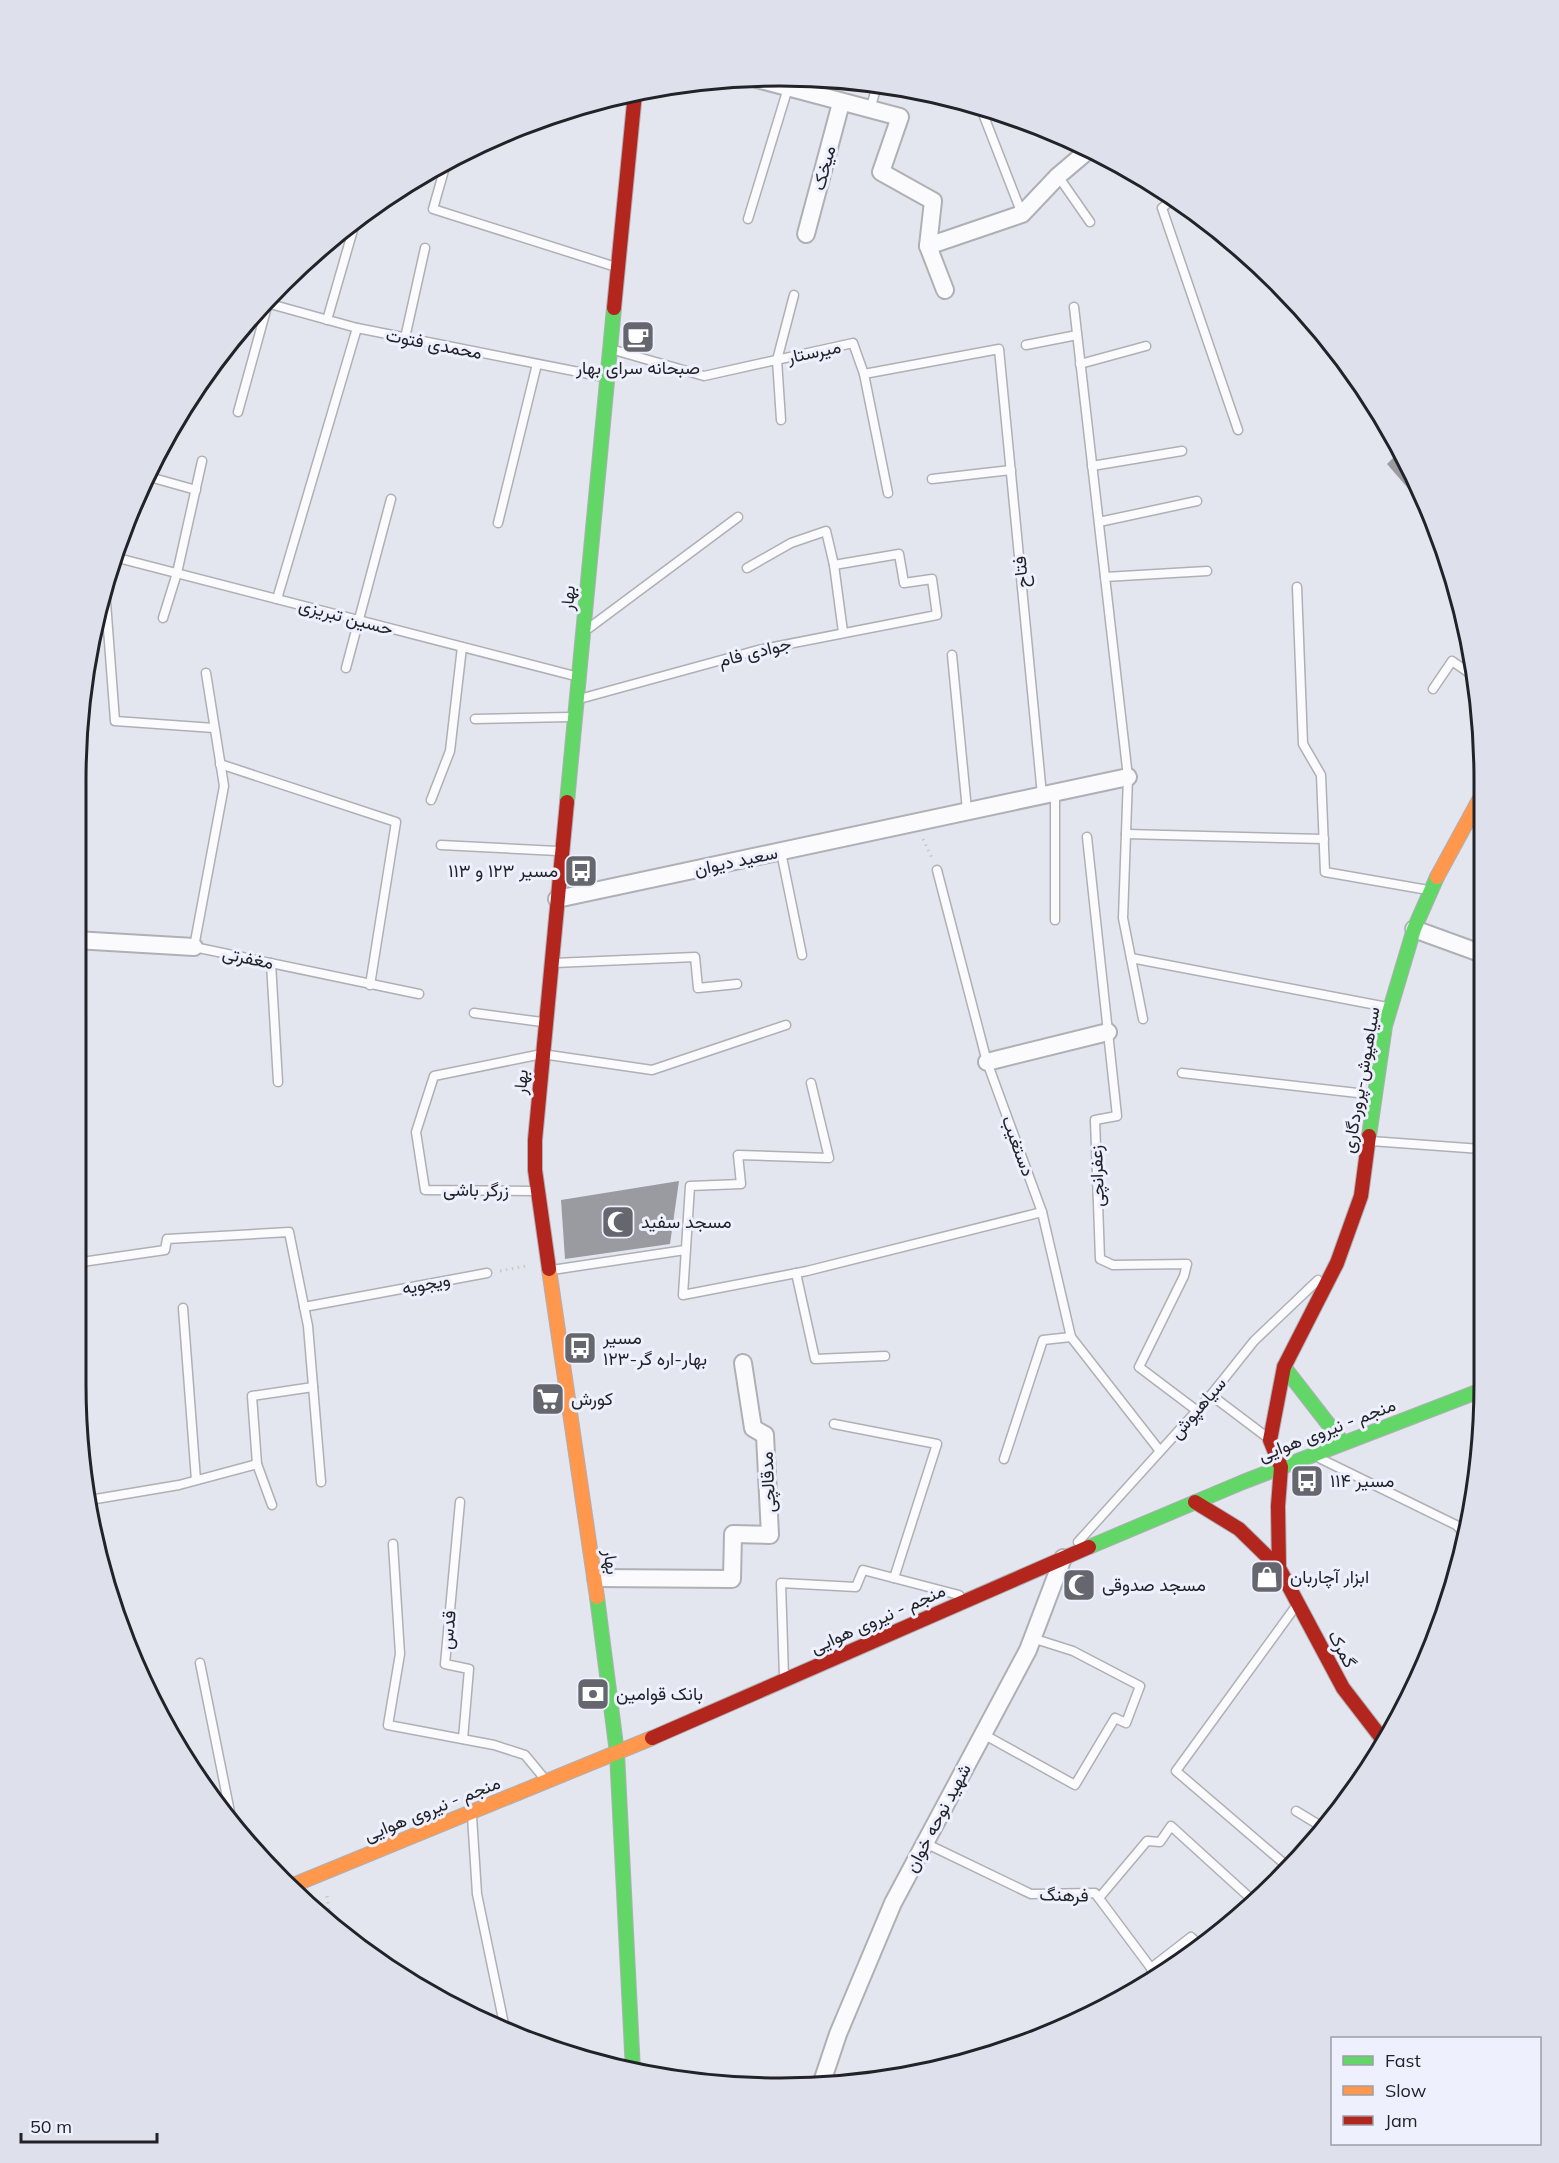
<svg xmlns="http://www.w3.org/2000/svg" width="1559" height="2163" font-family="Mulish,Vazirmatn,sans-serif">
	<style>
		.building { fill: #9a9ba1 }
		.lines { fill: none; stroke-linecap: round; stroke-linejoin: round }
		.lane-casing { stroke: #aeb0b6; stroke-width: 11 }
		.street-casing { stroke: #aeb0b6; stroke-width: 20 }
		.fast-casing { stroke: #aeb0b6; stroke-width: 16 }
		.slow-casing { stroke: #aeb0b6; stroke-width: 16 }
		.jam-casing { stroke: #aeb0b6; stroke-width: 16 }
		.path { stroke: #c7c8cb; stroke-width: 3; stroke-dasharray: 1.5 4.5; stroke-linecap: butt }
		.lane { stroke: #fbfbfd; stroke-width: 8 }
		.street { stroke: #fbfbfd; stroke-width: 16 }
		.fast { stroke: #63d668; stroke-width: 14 }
		.slow { stroke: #ff974d; stroke-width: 14 }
		.jam { stroke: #b3261e; stroke-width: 14 }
		.labels { text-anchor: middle; stroke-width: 6; stroke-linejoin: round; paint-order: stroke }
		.street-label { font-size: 18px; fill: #222328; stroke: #eef0fd }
		.poi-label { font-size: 18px; fill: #222328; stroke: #eef0fd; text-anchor: start }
		.rim { fill: none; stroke: #222328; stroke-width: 3 }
	</style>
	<rect width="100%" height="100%" fill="#e4e6ef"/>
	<g class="building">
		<polygon points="1399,452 1430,510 1432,516 1387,464"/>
		<polygon points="679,1181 670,1244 565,1259 561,1200"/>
	</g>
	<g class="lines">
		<g class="lane-casing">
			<g id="lane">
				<polyline points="980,106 1022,214"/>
				<polyline points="870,110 877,85"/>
				<polyline points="447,160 433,209 616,267"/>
				<polyline points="1058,176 1090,222"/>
				<polyline points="1173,199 1162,208 1238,430"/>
				<polyline points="748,219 788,88"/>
				<polyline points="263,302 357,328 604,377"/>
				<polyline points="1074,307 1128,777 1123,918 1143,1019"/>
				<polyline points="327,320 353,230 345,228"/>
				<polyline points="405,338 425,248"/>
				<polyline points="1026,345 1077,335"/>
				<polyline points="614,350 704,376 853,343 864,374 999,349 1042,795"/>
				<polyline points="1080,364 1146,346"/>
				<polyline points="864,374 888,493"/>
				<polyline points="238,412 268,303"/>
				<polyline points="781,420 777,360 794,295"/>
				<polyline points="1092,466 1182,451"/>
				<polyline points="146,476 196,490"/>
				<polyline points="932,479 1011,470"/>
				<polyline points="1099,522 1197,501"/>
				<polyline points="498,523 537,364"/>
				<polyline points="114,557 575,676"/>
				<polyline points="747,568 791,543 826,531 834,565 843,632"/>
				<polyline points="1105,577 1207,571"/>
				<polyline points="1297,587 1303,744 1321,775 1325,872 1428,890"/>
				<polyline points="105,589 115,721 214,728"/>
				<polyline points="277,599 357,328"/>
				<polyline points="163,618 177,573 202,461"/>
				<polyline points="589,628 738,517"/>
				<polyline points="952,655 967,810"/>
				<polyline points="346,668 391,499"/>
				<polyline points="206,673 224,786 194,947 419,994"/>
				<polyline points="1433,689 1452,661 1475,677"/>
				<polyline points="583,698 758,650 937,615 932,579 904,583 899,554 834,565"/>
				<polyline points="475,719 571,717"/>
				<polyline points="220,764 396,822 370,985"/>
				<polyline points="1055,792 1055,920"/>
				<polyline points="431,800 450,751 462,647"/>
				<polyline points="1126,834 1324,839"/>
				<polyline points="1087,837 1117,1116 1095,1120 1100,1259 1113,1265 1187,1264 1184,1276 1139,1367 1196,1410"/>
				<polyline points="441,845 558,851"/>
				<polyline points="781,852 802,955"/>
				<polyline points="937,870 987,1062 1042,1212 1071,1337 1160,1451"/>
				<polyline points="1131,958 1387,1007"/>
				<polyline points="271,963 278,1082"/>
				<polyline points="554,963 695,957 698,988 737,984"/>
				<polyline points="474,1013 542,1022"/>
				<polyline points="1182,1073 1375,1095"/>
				<polyline points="811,1083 829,1158 738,1155 741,1184 690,1186 683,1295 807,1271 1042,1212"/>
				<polyline points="1371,1141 1481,1149"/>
				<polyline points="534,1191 425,1190 416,1132 434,1076 542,1054 652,1070 786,1025"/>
				<polyline points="75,1263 165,1250 167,1239 289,1232 308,1326 321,1482"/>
				<polyline points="552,1270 685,1250"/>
				<polyline points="796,1273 815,1359 885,1356"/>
				<polyline points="304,1307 487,1273"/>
				<polyline points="183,1308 196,1480"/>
				<polyline points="1211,1395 1268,1438"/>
				<polyline points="834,1424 937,1444 894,1578"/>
				<polyline points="1004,1459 1043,1340 1071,1337"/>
				<polyline points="1321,1459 1456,1525 1465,1534"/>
				<polyline points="90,1500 179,1485 257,1464"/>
				<polyline points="460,1502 445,1664 469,1669 463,1739"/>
				<polyline points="272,1505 257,1464 252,1396 313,1387"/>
				<polyline points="1078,1542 1211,1395 1254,1341 1318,1280"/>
				<polyline points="393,1544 400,1654 388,1725 494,1745 525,1755 544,1778"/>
				<polyline points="200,1663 231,1817"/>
				<polyline points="784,1677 781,1583 856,1587 863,1570 959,1595"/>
				<polyline points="983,1734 1075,1785 1115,1718 1126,1723 1140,1686 1073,1651 1032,1638"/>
				<polyline points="1296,1811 1324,1828"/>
				<polyline points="472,1816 477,1894 505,2029"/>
				<polyline points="925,1843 1031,1894 1095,1893 1151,1968 1191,1937 1201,1946"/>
				<polyline points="1287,1866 1176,1771 1296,1606"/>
				<polyline points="1099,1898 1147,1841 1160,1842 1171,1826 1248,1896"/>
				<polyline points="1151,1968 1153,1979"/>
			</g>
		</g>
		<g class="street-casing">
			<g id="street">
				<polyline points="757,79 900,117 881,172 933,201 928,246 945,290"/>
				<polyline points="806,234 841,103"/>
				<polyline points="928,246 1022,214 1058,176 1091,148"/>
				<polyline points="557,899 1128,777"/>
				<polyline points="1414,929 1480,953"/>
				<polyline points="75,940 194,947"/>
				<polyline points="987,1062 1108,1032"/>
				<polyline points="596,1578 732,1579 733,1534 770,1535 765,1435 753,1428 743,1363"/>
				<polyline points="822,2082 838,2034 893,1903 1028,1650 1063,1558"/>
			</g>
		</g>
		<g class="fast-casing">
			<g id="fast">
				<polyline points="567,802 614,308"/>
				<polyline points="1369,1136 1385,1026 1414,929 1437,877"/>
				<polyline points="1284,1367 1343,1443"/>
				<polyline points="1089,1547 1243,1482 1482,1390"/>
				<polyline points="597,1597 617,1753 633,2071"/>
			</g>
		</g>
		<g class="slow-casing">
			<g id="slow">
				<polyline points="1437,877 1479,800"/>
				<polyline points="549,1269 597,1597"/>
				<polyline points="291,1886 652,1738"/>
			</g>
		</g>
		<g class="jam-casing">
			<g id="jam">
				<polyline points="614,308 635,93"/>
				<polyline points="549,1269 535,1170 535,1140 567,802"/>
				<polyline points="1195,1502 1239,1529 1279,1568 1343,1688 1383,1740"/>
				<polyline points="1279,1568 1278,1506 1281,1467 1270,1440 1284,1367 1337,1263 1361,1196 1369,1136"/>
				<polyline points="652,1738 1089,1547"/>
			</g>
		</g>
		<g class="path">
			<polyline points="923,839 933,860"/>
			<polyline points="500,1271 526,1266"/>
			<polyline points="327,1896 331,1924"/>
		</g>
		<use href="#lane" class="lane"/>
		<use href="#street" class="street"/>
		<use href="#fast" class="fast"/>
		<use href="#slow" class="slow"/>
		<use href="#jam" class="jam"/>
	</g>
	<defs>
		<g id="cafe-square" transform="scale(1.725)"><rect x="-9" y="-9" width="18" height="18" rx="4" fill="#66676e" stroke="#eef0fd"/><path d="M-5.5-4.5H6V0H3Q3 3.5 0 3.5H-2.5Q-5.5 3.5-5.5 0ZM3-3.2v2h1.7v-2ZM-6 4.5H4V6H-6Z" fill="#fff"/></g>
		<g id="bus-square" transform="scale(1.725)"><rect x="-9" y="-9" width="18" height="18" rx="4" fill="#66676e" stroke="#eef0fd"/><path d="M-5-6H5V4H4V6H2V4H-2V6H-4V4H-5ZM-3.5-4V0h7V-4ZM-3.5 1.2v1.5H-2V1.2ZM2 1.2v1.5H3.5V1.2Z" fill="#fff"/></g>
		<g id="mosque-square" transform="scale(1.725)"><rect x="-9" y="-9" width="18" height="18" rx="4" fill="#66676e" stroke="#eef0fd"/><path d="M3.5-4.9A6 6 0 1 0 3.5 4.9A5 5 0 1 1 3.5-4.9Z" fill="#fff"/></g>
		<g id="supermarket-square" transform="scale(1.725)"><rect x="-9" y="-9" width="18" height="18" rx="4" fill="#66676e" stroke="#eef0fd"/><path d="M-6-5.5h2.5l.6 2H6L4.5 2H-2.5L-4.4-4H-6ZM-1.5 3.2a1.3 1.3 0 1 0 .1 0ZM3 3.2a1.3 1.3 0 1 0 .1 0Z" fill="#fff"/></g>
		<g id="shop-square" transform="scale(1.725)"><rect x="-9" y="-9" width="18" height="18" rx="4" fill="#66676e" stroke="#eef0fd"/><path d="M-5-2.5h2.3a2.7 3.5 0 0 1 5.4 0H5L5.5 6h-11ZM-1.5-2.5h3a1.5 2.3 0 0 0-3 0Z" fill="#fff"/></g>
		<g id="bank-square" transform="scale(1.725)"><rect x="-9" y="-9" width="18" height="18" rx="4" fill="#66676e" stroke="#eef0fd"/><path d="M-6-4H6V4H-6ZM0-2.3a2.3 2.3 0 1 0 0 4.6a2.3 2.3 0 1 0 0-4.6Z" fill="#fff"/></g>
	</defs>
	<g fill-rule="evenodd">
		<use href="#cafe-square" x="638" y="337"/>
		<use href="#bus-square" x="581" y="871"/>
		<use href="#mosque-square" x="618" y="1222"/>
		<use href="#bus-square" x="580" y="1348"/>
		<use href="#supermarket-square" x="548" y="1399"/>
		<use href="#bus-square" x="1307" y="1481"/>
		<use href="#shop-square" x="1267" y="1577"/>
		<use href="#mosque-square" x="1079" y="1585"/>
		<use href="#bank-square" x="593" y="1694"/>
	</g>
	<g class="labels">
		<g class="street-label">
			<text transform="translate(824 168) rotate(-75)" y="6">میخک</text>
			<text transform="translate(434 344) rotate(11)" y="6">محمدی فتوت</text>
			<text transform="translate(814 352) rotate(-12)" y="6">میرستار</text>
			<text transform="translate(1021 572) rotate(-96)" y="6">فتاح</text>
			<text transform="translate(568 598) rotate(-85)" y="6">بهار</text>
			<text transform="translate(346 617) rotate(15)" y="6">حسین تبریزی</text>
			<text transform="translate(755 652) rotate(-14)" y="6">جوادی فام</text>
			<text transform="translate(736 861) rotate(-12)" y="6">سعید دیوان</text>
			<text transform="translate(248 958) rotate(12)" y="6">مغفرتی</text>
			<text transform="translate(1361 1080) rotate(-80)" y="6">سیاهپوش-پروردگاری</text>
			<text transform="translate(521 1082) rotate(-85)" y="6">بهار</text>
			<text transform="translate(1018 1146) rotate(70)" y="6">دستغیب</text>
			<text transform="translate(1097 1176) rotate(-92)" y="6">زعفرانچی</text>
			<text transform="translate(476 1190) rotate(1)" y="6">زرگر باشی</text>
			<text transform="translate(426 1284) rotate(-11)" y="6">ویجویه</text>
			<text transform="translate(1198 1408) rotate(-49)" y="6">سیاهپوش</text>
			<text transform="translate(1327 1430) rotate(-21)" y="6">منجم - نیروی هوایی</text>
			<text transform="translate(768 1482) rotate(-93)" y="6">مدقالچی</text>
			<text transform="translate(611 1562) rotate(82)" y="6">بهار</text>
			<text transform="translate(878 1619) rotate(-24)" y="6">منجم - نیروی هوایی</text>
			<text transform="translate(448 1630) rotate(-85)" y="6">قدس</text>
			<text transform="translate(1342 1649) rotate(62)" y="6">گمرک</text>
			<text transform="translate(432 1809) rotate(-22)" y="6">منجم - نیروی هوایی</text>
			<text transform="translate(938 1818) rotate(-62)" y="6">شهید نوحه خوان</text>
			<text transform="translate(1064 1895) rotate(2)" y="6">فرهنگ</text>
		</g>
		<g class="poi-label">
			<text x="638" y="374" text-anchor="middle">صبحانه سرای بهار</text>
			<text x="558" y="877" text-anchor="end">مسیر ۱۲۳ و ۱۱۳</text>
			<text x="641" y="1228">مسجد سفید</text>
			<text x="603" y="1344">مسیر<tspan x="603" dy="21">۱۲۳-بهار-اره گر</tspan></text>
			<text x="571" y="1405">کورش</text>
			<text x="1330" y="1487">مسیر ۱۱۴</text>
			<text x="1290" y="1583">ابزار آچاربان</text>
			<text x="1102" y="1591">مسجد صدوقی</text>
			<text x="616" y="1700">بانک قوامین</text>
		</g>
	</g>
	<path d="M0 0H1559V2163H0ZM780 86H780A694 694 0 0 1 1474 780V1384A694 694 0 0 1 780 2078H780A694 694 0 0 1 86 1384V780A694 694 0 0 1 780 86Z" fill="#dee0ec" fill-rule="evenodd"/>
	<path class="rim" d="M780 86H780A694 694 0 0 1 1474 780V1384A694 694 0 0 1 780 2078H780A694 694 0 0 1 86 1384V780A694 694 0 0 1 780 86Z"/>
	<rect x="1331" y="2037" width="210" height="108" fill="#eef0fd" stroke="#9c9ea8" stroke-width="1.5"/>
	<rect x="1343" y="2056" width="30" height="9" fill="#63d668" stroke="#9c9ea8" stroke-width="1.5"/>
	<text x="1385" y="2067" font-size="18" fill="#222328">Fast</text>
	<rect x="1343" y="2086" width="30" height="9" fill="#ff974d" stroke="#9c9ea8" stroke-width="1.5"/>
	<text x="1385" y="2097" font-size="18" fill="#222328">Slow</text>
	<rect x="1343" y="2116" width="30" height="9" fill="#b3261e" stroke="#9c9ea8" stroke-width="1.5"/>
	<text x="1385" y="2127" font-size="18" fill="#222328">Jam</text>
	<path d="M21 2133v9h136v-9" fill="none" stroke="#222328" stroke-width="3"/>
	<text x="30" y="2133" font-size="18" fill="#222328" stroke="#eef0fd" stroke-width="4.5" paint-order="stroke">50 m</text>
</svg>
